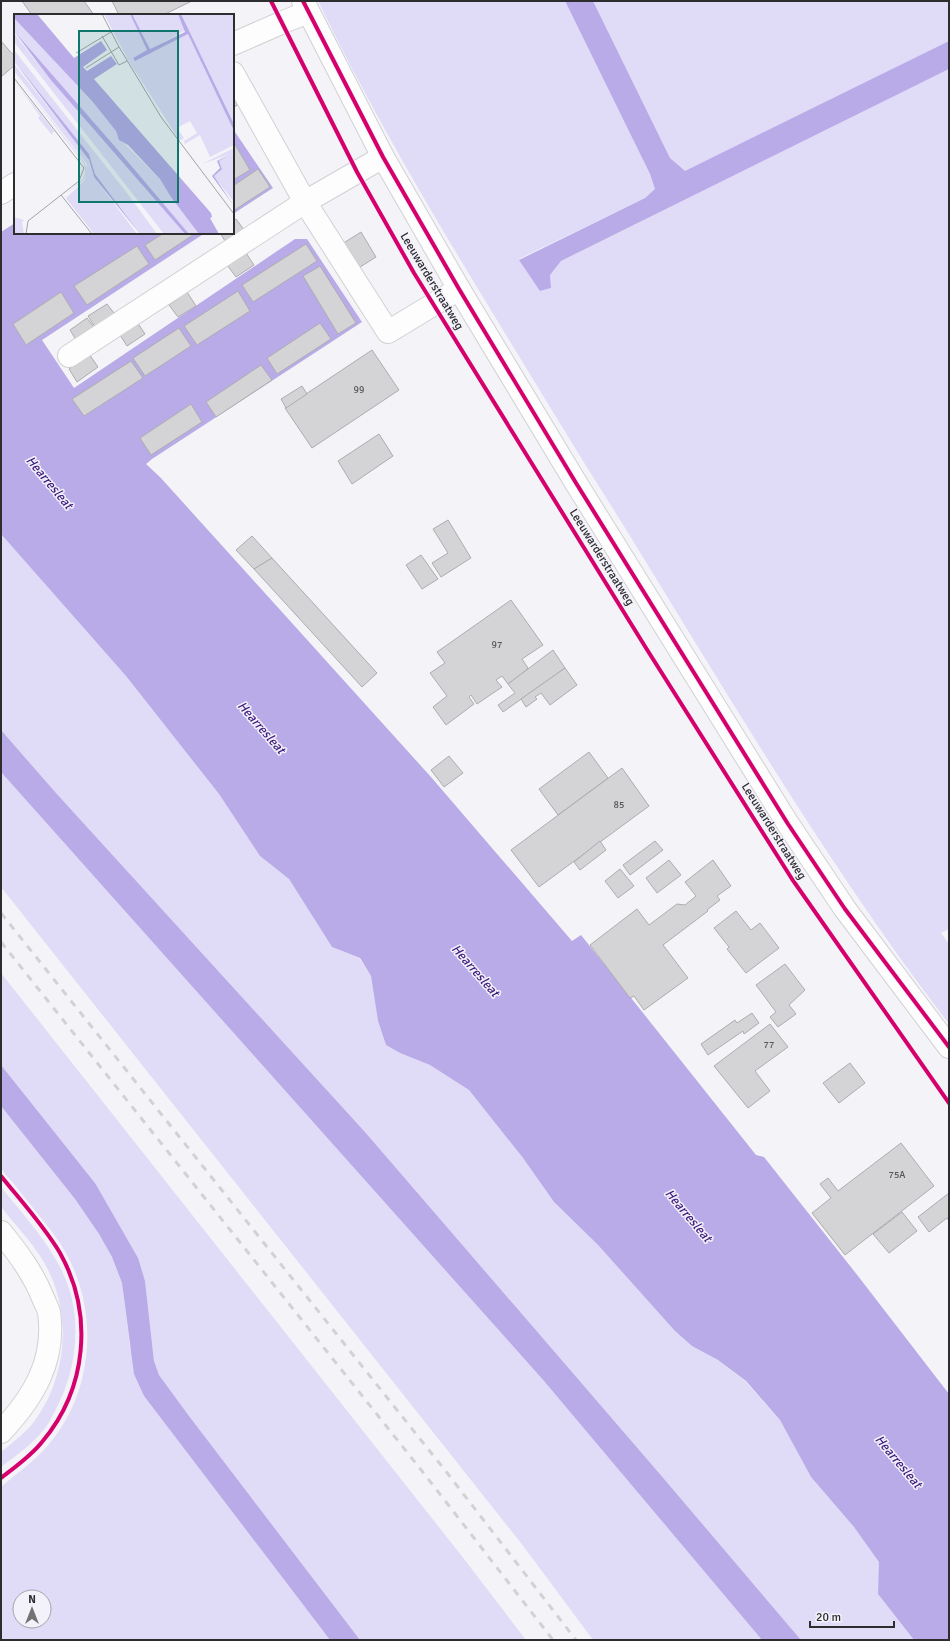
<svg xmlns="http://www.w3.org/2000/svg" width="950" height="1641" font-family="Signika,sans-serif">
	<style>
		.green { fill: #e0dbf7; fill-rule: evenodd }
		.water { fill: #b8abe8 }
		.building { fill: #d4d3d6; stroke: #adadb0 }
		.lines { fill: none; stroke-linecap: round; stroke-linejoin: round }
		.minor-casing { stroke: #d1d0d3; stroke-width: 24 }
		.minor { stroke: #fdfdfe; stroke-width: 22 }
		.rail { stroke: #d2d2d3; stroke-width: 3; stroke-dasharray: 7 7; stroke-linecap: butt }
		.cycleway-casing { stroke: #f3f2fa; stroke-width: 6 }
		.cycleway { stroke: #d6006c; stroke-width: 4 }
		.labels { text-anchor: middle; stroke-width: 3; stroke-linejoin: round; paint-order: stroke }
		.number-label { font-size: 10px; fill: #57565a }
		.street-label { font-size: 12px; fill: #2d2d30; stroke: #f3f2fa }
		.water-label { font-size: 13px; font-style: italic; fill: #401c7f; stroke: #f3f2fa }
		.inset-road { fill: none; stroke: #a4a4a8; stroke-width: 1 }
		.view { fill: #0f766e; fill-opacity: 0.15; stroke: #0f766e; stroke-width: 2 }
		.inset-edge { fill: none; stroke: #2d2d30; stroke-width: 2 }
	</style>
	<rect width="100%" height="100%" fill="#f4f4f8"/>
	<g class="green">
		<path d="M 318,1 L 565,1 L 650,174 L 655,189 L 645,198 L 519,259 L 541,291 L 551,288 L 550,275 L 561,261 L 949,69 L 949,929 L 941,933 L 949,944 L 949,1024 C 828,866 727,693 622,523 C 577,452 533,379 489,307 C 428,207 369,106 318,1 Z"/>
		<polygon points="593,1 949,1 949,41 685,172 670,158"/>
		<polygon points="1,534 126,676 219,794 260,856 289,879 332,947 359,958 371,976 378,1021 386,1045 400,1053 430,1065 469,1090 523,1158 554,1202 598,1245 675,1331 692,1346 718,1360 745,1381 780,1420 811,1477 854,1527 880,1562 878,1594 914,1640 801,1640 659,1473 365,1132 56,793 1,730"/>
		<polygon points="1,772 544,1381 762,1640 593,1640 524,1547 1,887"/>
		<polygon points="1,973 461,1555 526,1640 360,1640 189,1416 159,1375 154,1361 145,1281 95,1183 1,1065"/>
		<path d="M 1,1106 L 75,1199 L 99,1234 L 112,1257 L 122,1283 L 130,1347 L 144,1396 L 330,1640 L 1,1640 L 1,1487 C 17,1473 35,1461 49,1444 C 98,1386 100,1297 55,1236 C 42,1218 27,1201 14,1184 C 10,1179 2,1172 1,1167 C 0,1161 1,1154 1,1149 C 1,1134 1,1120 1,1106 ZM 20,1597 L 44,1597 L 44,1621 L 20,1621 Z"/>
		<path d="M 1,1187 C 21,1212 44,1237 59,1265 C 84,1311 79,1366 55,1411 C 52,1416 50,1422 46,1427 C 34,1443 17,1455 1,1467 L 1,1452 C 13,1442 27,1432 36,1419 C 70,1371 72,1304 40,1256 C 31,1242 20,1230 10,1218 C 7,1214 2,1209 1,1205 C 0,1200 1,1193 1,1187 Z"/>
	</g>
	<g class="water">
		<polygon points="565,1 593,1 670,158 685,171 949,41 949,69 561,261 550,275 551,288 540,291 519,260 645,198 655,189 650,174"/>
		<polygon points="233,129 273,188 233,214"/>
		<polygon points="15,223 15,233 205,233 42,340 74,388 295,239 307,239 362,322 152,459 146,464 160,477 431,777 572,941 581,935 756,1155 764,1157 858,1276 949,1394 949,1640 914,1640 878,1594 879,1562 854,1527 811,1477 780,1420 746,1381 718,1360 692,1346 675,1331 598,1245 554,1202 523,1158 469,1090 430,1065 400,1053 386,1045 378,1021 371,976 360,958 332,947 289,879 260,856 219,794 126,676 1,534 1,232"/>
		<polygon points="1,730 56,793 365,1132 659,1473 801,1640 762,1640 544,1381 1,772"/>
		<polygon points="1,1065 95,1183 138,1258 145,1281 154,1361 159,1375 189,1416 360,1640 330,1640 144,1396 134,1374 122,1283 112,1257 99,1234 75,1199 1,1106"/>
	</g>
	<g class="building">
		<polygon points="22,1 84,1 94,15 32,15"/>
		<polygon points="112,1 192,1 163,15 119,15"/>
		<polygon points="1,41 15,57 15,65 1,77"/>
		<polygon points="233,92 240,103 233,108"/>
		<polygon points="233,141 250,170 233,180"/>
		<polygon points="258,169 270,187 233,211 233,186"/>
		<polygon points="236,219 245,231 227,244 220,233 233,233 233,222"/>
		<polygon points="361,232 376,257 357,269 342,244"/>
		<polygon points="164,233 196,233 155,260 145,245"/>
		<polygon points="306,244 317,261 253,302 242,285"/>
		<polygon points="137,246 149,264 87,305 74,286"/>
		<polygon points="246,253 254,265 236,277 227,265"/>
		<polygon points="320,266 356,323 338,334 303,276"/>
		<polygon points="238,291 250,311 197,345 184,326"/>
		<polygon points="61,292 74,313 26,345 13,324"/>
		<polygon points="187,292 196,306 178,317 169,305"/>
		<polygon points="107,304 117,317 97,330 88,316"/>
		<polygon points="87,318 96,330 78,343 70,330"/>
		<polygon points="137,322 145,334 127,346 120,335"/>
		<polygon points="320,323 331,339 277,374 267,358"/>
		<polygon points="179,328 191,346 145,376 133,358"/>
		<polygon points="372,350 399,390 312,448 285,408"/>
		<polygon points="89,354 98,367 77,382 69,369"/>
		<polygon points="131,361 143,378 84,416 72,399"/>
		<polygon points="261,365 272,380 216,417 206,402"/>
		<polygon points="302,386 307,394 286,408 281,399"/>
		<polygon points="191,404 202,422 151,455 140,438"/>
		<polygon points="379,434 393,456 352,484 338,461"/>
		<polygon points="448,520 471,558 441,577 432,563 448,553 433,529"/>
		<polygon points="252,536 272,558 254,569 236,550"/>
		<polygon points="421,555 438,579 422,589 406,565"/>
		<polygon points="272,558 377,673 362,687 254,569"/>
		<polygon points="511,600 543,645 522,659 528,668 525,671 508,684 502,676 496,680 502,687 477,704 471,695 469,697 474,704 446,725 433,707 447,696 430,673 445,663 437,652"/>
		<polygon points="553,650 565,668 503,712 498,705 515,693 508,684"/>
		<polygon points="565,668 577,685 550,705 541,693 535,697 537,699 526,707 521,699"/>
		<polygon points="589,752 608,778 558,815 539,789"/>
		<polygon points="449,756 463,773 444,787 431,770"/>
		<polygon points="622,768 649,806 539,887 511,850"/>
		<polygon points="600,841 606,850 580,870 574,862"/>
		<polygon points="655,841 663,850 630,875 623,865"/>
		<polygon points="669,860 681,875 657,893 646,878"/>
		<polygon points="713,860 731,886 717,896 720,900 707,910 708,911 663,945 688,978 644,1010 634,996 630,998 590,945 637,909 649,925 677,904 685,905 696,896 685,882"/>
		<polygon points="620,869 634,886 618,898 605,881"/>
		<polygon points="736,911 751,930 760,923 779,948 746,973 727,949 729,947 714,928"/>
		<polygon points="785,964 805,990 789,1005 796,1014 778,1027 770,1017 776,1012 756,985"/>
		<polygon points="752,1013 759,1023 744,1034 743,1031 708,1055 701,1044 735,1020 737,1023"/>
		<polygon points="770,1024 788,1047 755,1071 770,1091 748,1108 714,1066"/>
		<polygon points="850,1063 865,1083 839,1103 823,1083"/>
		<polygon points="901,1143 934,1186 845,1255 812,1213 831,1198 820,1184 828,1178 838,1191"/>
		<polygon points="949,1193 949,1221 947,1218 929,1232 918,1217"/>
		<polygon points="902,1212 917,1231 889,1253 873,1234"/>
	</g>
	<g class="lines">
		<g class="minor-casing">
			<g id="minor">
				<polyline points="303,1 383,157 459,289 576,483 788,824 845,909 949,1047"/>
				<polyline points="233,44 281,23 308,12"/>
				<polyline points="233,73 305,202 388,332 459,289"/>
				<polyline points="1,193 15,184"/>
				<polyline points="69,356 305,202 383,157"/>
				<path d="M 1,1232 C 18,1253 33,1273 43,1298 C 45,1303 48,1308 49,1312 C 56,1361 33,1398 1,1432"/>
			</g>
		</g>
		<use href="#minor" class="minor"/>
		<g class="rail">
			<polyline points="1,913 448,1474 576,1640"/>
			<polyline points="1,942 422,1471 553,1640"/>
		</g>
		<g class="cycleway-casing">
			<g id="cycleway">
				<polyline points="271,1 357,172 414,273 646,648 792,879 949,1103"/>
				<polyline points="303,1 383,157 459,289 576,483 788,824 845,909 949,1047"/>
				<path d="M 1,1176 C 21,1201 44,1226 60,1253 C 94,1314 87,1389 42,1442 C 31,1456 15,1467 1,1478"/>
			</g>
		</g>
		<use href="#cycleway" class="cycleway"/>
	</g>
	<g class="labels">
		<g class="number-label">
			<text x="359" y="393">99</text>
			<text x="497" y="648">97</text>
			<text x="619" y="808">85</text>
			<text x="769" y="1048">77</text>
			<text x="897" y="1178">75A</text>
		</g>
		<g class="street-label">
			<text transform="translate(432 281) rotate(59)" y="4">Leeuwarderstraatweg</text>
			<text transform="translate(602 557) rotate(58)" y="4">Leeuwarderstraatweg</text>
			<text transform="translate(774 831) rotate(58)" y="4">Leeuwarderstraatweg</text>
		</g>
		<g class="water-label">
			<text transform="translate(50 482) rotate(50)" y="5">Hearresleat</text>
			<text transform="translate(262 727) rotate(49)" y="5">Hearresleat</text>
			<text transform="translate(476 970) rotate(49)" y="5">Hearresleat</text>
			<text transform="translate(689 1215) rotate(50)" y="5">Hearresleat</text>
			<text transform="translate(899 1461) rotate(50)" y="5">Hearresleat</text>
		</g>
	</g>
	<g transform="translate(14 14)">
		<rect width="220" height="220" fill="#f4f4f8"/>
		<path d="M 90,0 L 116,0 L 133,36 L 119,44 L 122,46 L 174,20 L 220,117 L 220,131 L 196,143 L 186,121 L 171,130 L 170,127 L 183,119 L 176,107 L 163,114 L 170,124 L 166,127 L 114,46 ZM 118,0 L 164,0 L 172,16 L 136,35 ZM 167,0 L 220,0 L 220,110 L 208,85 ZM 0,4 L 78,87 L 102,117 L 104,123 L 146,165 L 185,220 L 175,220 L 27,50 L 0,17 ZM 0,19 L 36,65 L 171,220 L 150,220 L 0,28 ZM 0,36 L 113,179 L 143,220 L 126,220 L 81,160 L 75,140 L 0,47 ZM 0,50 L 73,142 L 80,163 L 123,220 L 80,220 L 52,184 L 71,166 L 73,150 L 0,57 ZM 0,59 L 71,149 L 73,157 L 70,166 L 52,180 L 69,165 L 71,158 L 70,150 ZM 0,66 L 40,117 L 38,121 L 24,104 L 26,102 ZM 220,134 L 220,188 L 200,162 L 208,154 L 205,147 L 217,140 L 188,150 ZM 0,203 L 10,206 L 8,208 L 10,220 L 0,220 Z" fill="#e0dbf7"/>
		<path d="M 0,0 L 23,0 L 60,44 L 87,27 L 93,36 L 69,53 L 73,57 L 97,42 L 103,50 L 80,65 L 197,199 L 198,203 L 196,204 L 205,220 L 185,220 L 157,183 L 146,165 L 114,131 L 105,126 L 102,117 L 78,87 L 0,4 ZM 116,0 L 118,0 L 136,35 L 171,18 L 164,0 L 167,0 L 220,110 L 220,117 L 174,20 L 121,47 L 119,44 L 133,36 ZM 0,17 L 103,135 L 175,220 L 171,220 L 36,65 ZM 0,47 L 75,140 L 81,160 L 126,220 L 80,163 L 75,146 ZM 217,140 L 205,147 L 208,155 L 200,162 L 220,192 L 198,162 L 206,154 L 203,147 Z" fill="#b8abe8"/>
		<path class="inset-road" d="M 88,0 L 105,33 L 147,103 L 220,200M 88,22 L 105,51 L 113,47M 62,39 L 97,18M 72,54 L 105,33M 0,64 L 70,154 L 65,167 L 14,207 L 12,220M 47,181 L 78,220"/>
		<path class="view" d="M 65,17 L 164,17 L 164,188 L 65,188 Z"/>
		<rect width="220" height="220" class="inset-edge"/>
	</g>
	<rect width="950" height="1641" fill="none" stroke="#2d2d30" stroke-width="4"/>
	<g transform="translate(32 1609)"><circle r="19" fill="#f3f2fa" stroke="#a4a3a9"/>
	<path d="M0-3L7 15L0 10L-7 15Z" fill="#737376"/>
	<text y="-6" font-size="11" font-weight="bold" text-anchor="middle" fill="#2d2d30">N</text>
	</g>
	<path d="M810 1621v6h84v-6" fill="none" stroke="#2d2d30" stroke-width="2"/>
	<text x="816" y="1621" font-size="12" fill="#2d2d30" stroke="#f3f2fa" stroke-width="3" paint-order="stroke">20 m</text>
</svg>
